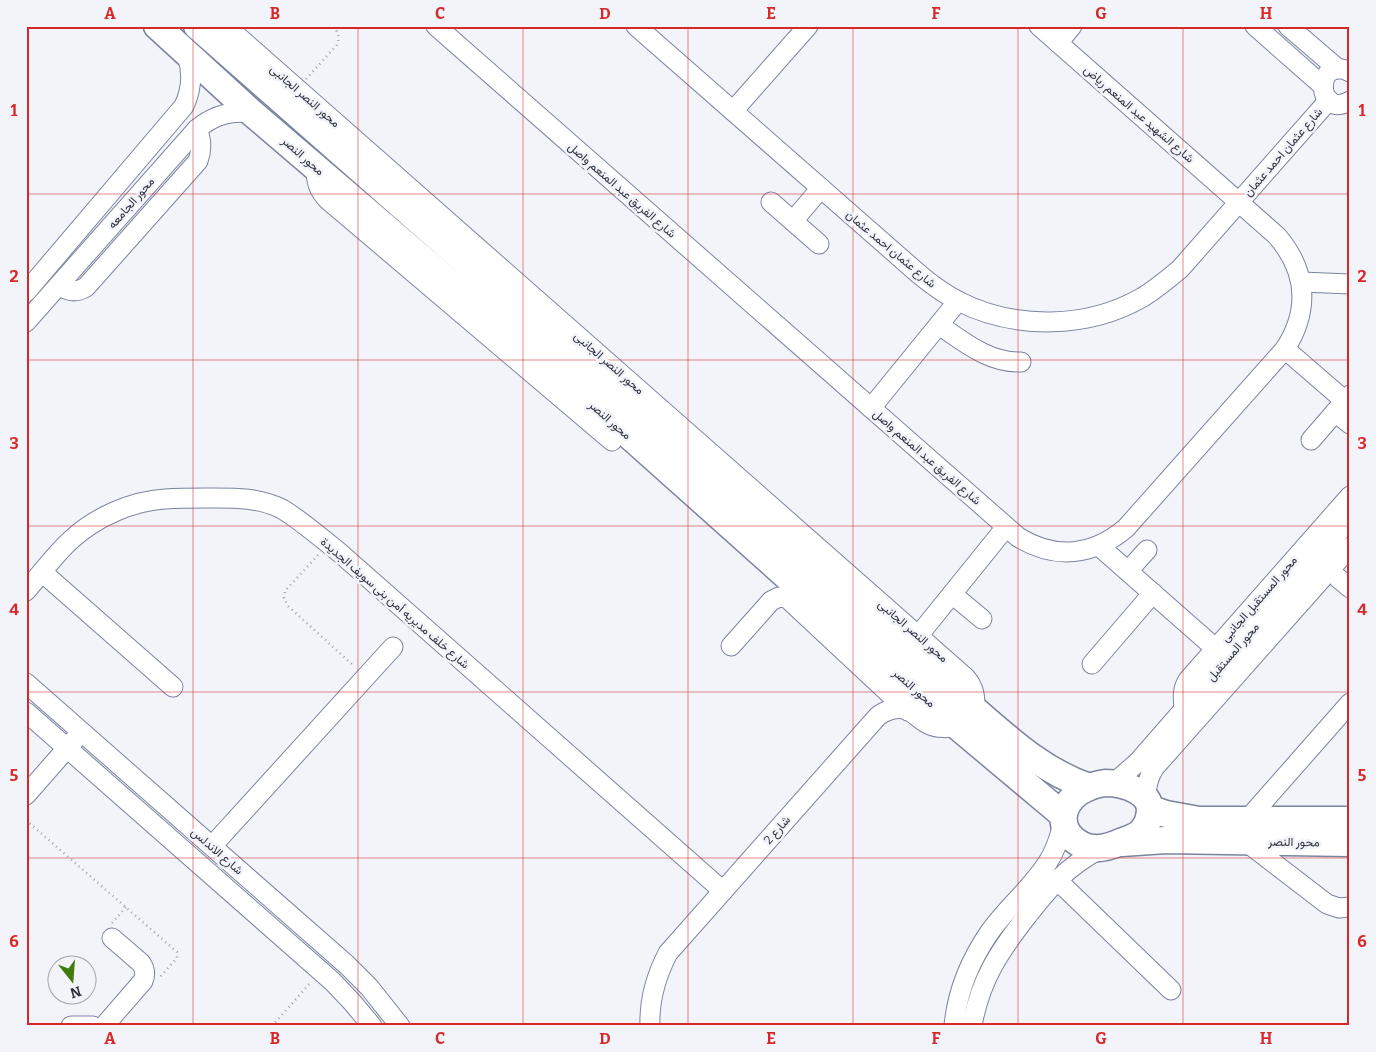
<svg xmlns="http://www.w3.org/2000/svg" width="1376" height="1052" font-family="Bitter,Vazirmatn,serif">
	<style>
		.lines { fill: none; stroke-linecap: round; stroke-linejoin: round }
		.minor-casing { stroke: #7b849f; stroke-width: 21 }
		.highway-casing { stroke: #7b849f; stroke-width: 29 }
		.path { stroke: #a0a2ab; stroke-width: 2.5; stroke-dasharray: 1 4; stroke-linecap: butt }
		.minor { stroke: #fff; stroke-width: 19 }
		.highway { stroke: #fff; stroke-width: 26 }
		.grid { fill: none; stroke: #d62828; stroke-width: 1; stroke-opacity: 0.55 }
		.labels { text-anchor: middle; stroke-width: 5; stroke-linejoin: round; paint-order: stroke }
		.street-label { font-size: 12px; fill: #2e313d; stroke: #f2f4fa }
		.neatline { fill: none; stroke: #d62828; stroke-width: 2 }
		.grid-label { font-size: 16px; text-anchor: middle; font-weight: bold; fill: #d62828 }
	</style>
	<rect width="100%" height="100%" fill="#f2f4fa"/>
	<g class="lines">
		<g class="minor-casing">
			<g id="minor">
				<path d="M 226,26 L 966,678 C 975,688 975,698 975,710"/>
				<path d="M 436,26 L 1018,537 C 1055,560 1093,556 1126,528 L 1285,349 C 1310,310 1307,271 1277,236 L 1039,26"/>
				<path d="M 636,26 L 920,275 C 932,285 945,294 958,301 C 1015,330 1088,329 1143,297 C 1156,289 1168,279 1180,269 L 1329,100"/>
				<polyline points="1255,26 1323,86"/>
				<polyline points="1288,26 1338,69"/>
				<polyline points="1058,43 1072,26"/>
				<path d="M 1350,72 C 1314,54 1315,120 1350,101"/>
				<polyline points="733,111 808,26"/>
				<path d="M 316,168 C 316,181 318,190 328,200 L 612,441"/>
				<polyline points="771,202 819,244"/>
				<polyline points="793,221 821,188"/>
				<polyline points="1301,282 1350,284"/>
				<path d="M 59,285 C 68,292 76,293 86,287 L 198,161 C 202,150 202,140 197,129"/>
				<path d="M 26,292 L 184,106 C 192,89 193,73 187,55"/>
				<path d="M 26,322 L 197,129 C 214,115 231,110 252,113"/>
				<path d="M 939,325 C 964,342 989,363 1021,362"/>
				<polyline points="1285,349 1345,401"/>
				<polyline points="871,408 958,301"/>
				<polyline points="1335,412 1350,424"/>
				<polyline points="1311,440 1350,395"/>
				<polyline points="1099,546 1215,648"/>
				<polyline points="1128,571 1147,550"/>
				<polyline points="42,572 173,687"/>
				<polyline points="1338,578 1350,588"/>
				<path d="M 26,591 C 41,574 55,554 72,539 C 96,517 132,501 165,499 C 179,498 193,498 207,498 C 233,498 258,497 282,509 C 302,521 321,538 340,553 L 723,891"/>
				<polyline points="952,594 982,619"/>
				<polyline points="918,636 1006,527"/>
				<polyline points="731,646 771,601 779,597 787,598 908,711"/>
				<polyline points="1092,664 1153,593"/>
				<polyline points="26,683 347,965 369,987 400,1026"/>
				<path d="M 1184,709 C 1183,698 1182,689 1188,680 L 1350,496"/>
				<polyline points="26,712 332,981 352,1002 372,1026"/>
				<polyline points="1114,783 1138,762 1350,519"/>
				<polyline points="26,795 76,738"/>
				<path d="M 1146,797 C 1146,786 1148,778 1154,768 L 1350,547"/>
				<polyline points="1247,820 1350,703"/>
				<polyline points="1245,841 1327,904 1339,908 1350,907"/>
				<polyline points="212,846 393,647"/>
				<polyline points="1057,880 1171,990"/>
				<polyline points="71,1026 93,1026"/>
				<path d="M 104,1026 L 143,981 C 146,974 145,969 141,963 L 112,938"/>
				<path d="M 650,1026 C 649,1000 656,976 668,953 L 878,716 C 886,710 898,706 908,710 C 915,714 921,721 928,724 C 938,729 948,728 959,726"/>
				<path d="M 954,1026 C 957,992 970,961 989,933 C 1006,908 1032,888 1048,862 C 1056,850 1060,836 1063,823"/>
				<path d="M 972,1026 C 980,980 999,952 1027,916 C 1051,886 1065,868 1100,849"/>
			</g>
		</g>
		<g class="highway-casing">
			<g id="highway">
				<polyline points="157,26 252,113 633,439 914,690 1063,815"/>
				<path d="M 197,26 L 975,710 C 1011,741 1043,771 1089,787"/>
				<path d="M 1105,783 C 1124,783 1156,792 1149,817 C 1148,823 1145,828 1140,833 C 1135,837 1129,839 1123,841 C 1114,845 1103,849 1094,848 C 1086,848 1079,844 1073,839 C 1054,821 1066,797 1087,788 C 1093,785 1099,784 1105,783 Z"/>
				<polyline points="1151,809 1166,814 1199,820 1350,820"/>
				<polyline points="1122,843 1166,840 1350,843"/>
			</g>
		</g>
		<g class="path">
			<path d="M 306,79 L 337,45 C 340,37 338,33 334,26"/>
			<polyline points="318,555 285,591 284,598 288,606 354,666"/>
			<polyline points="26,820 177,952 177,958 160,977"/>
			<polyline points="112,923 126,907"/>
			<polyline points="272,1026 311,982"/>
		</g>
		<use href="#minor" class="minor"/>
		<use href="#highway" class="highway"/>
	</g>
	<path class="grid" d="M 193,26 L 193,1026M 358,26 L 358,1026M 523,26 L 523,1026M 688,26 L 688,1026M 853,26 L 853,1026M 1018,26 L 1018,1026M 1183,26 L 1183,1026M 26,194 L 1350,194M 26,360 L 1350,360M 26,526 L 1350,526M 26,692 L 1350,692M 26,858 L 1350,858"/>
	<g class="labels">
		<g class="street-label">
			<text transform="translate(305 96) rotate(41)" y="4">محور النصر الجانبى</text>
			<text transform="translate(1139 114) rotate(41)" y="4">شارع الشهيد عبد المنعم رياض</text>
			<text transform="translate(1283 152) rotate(-49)" y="4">شارع عثمان احمد عثمان</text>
			<text transform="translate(303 156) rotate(41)" y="4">محور النصر</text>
			<text transform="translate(622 190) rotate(41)" y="4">شارع الفريق عبد المنعم واصل</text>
			<text transform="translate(131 203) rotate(-49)" y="4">محور الجامعه</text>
			<text transform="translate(891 249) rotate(40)" y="4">شارع عثمان احمد عثمان</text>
			<text transform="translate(609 363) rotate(41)" y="4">محور النصر الجانبى</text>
			<text transform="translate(610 420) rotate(41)" y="4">محور النصر</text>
			<text transform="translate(927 457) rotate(41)" y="4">شارع الفريق عبد المنعم واصل</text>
			<text transform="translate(1259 599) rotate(-49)" y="4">محور المستقبل الجانبى</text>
			<text transform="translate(395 603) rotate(41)" y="4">شارع خلف مديريه أمن بنى سويف الجديدة</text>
			<text transform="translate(913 631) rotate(41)" y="4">محور النصر الجانبى</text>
			<text transform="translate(1233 652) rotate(-49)" y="4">محور المستقبل</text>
			<text transform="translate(914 688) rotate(41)" y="4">محور النصر</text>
			<text transform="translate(777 830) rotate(-49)" y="4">شارع 2</text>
			<text transform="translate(1294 842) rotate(1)" y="4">محور النصر</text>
			<text transform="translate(217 851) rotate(41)" y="4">شارع الاندلس</text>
		</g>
	</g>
	<rect width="1376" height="1052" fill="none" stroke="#f2f4fa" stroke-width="55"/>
	<g transform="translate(72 980) rotate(163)"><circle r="24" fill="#f2f4fa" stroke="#a4a6ae"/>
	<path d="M0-4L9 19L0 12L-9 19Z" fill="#427a10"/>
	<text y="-8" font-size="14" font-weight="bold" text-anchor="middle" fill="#2e313d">N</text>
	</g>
	<rect x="28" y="28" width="1320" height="996" class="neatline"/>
	<g class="grid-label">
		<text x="110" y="19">A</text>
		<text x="275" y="19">B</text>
		<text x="440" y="19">C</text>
		<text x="605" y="19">D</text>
		<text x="771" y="19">E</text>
		<text x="936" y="19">F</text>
		<text x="1101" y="19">G</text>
		<text x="1266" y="19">H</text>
		<text x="14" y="116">1</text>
		<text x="1362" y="116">1</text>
		<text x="14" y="282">2</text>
		<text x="1362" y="282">2</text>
		<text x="14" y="449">3</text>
		<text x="1362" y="449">3</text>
		<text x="14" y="615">4</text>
		<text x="1362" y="615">4</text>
		<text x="14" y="781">5</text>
		<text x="1362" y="781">5</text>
		<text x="14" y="947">6</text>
		<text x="1362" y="947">6</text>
		<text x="110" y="1044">A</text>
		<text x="275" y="1044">B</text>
		<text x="440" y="1044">C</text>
		<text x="605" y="1044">D</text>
		<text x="771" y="1044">E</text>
		<text x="936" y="1044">F</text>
		<text x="1101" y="1044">G</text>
		<text x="1266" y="1044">H</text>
	</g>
</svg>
